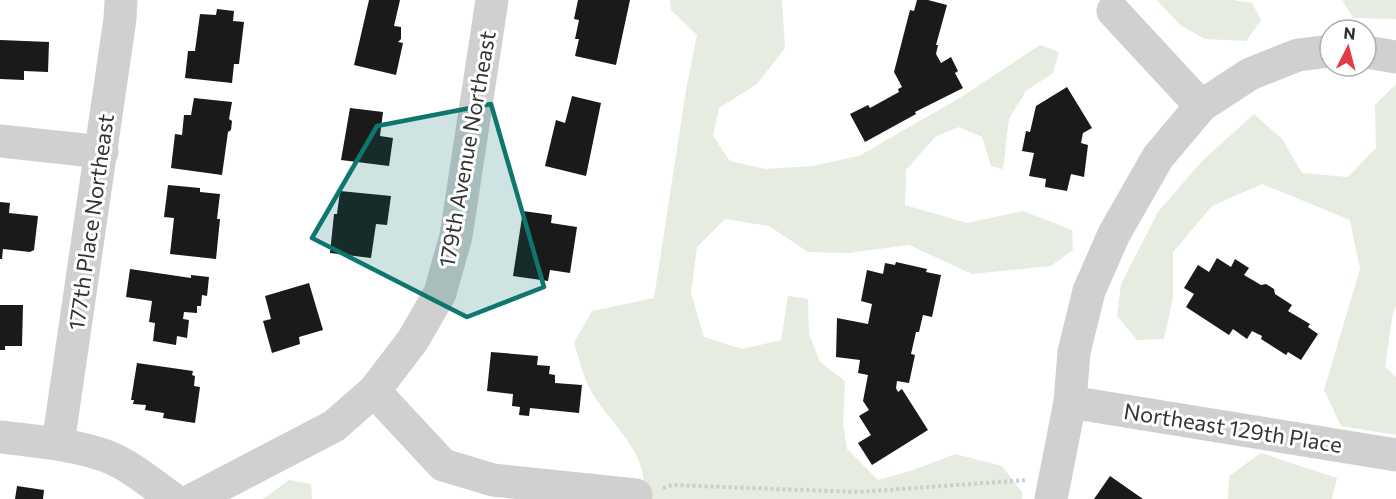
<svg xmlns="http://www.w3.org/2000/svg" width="1396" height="499" font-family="Commissioner,sans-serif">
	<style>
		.green { fill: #e6ecdf }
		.building { fill: #1a1a1a }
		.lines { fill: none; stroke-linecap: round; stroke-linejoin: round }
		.path { stroke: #cdcdcd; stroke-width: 4; stroke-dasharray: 3 3; stroke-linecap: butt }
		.minor { stroke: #d0d0d0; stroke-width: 33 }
		.marked { fill: #0f766e; fill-opacity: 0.2; stroke: #0f766e; stroke-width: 4.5; stroke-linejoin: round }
		.labels { text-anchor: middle; stroke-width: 6; stroke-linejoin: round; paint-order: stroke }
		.street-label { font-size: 22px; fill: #333; stroke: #fff }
	</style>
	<rect width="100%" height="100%" fill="#fff"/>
	<g class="green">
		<path d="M 670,0 L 782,0 L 785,48 L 757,84 L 719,108 L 713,136 L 730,161 L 765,169 L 812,166 L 859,156 L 958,99 L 1040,45 L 1059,52 L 1053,73 L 1026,91 L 1009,119 L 1003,169 L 991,166 L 982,137 L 959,127 L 935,137 L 906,170 L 905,205 L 967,223 L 1023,211 L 1072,230 L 1073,250 L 1051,266 L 972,274 L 909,245 L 848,253 L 808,252 L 769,226 L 725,219 L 697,247 L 691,293 L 704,337 L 742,349 L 781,340 L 788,296 L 808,299 L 809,334 L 820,362 L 845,381 L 843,423 L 847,449 L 878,480 L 913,470 L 955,454 L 1002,466 L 1022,492 L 1022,499 L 643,499 C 652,454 611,426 591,391 C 583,377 579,358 574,343 L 592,311 L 654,298 L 686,90 L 697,35 L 671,10 Z"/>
		<polygon points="1157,0 1233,0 1252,3 1261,20 1246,41 1205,39 1180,25"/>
		<polygon points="1342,0 1396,0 1396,19 1353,18"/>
		<polygon points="1396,84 1396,306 1393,313 1385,367 1396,377 1396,435 1341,426 1324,390 1360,269 1350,220 1262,184 1212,206 1173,252 1173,298 1164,339 1137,340 1117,316 1121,284 1158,212 1202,161 1254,114 1282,139 1302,173 1348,177 1376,148 1375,105"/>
		<polygon points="1261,453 1337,478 1332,499 1228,499 1229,476"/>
		<polygon points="289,480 311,484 312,499 263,499"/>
	</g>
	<g class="building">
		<polygon points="369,0 400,0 394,26 401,27 401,39 398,42 403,43 396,75 354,65"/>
		<polygon points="578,0 630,0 616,65 575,56 579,39 575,39 579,20 574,19"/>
		<polygon points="917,0 928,0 947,5 936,45 938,45 936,54 941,63 951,57 958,71 955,73 963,88 915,112 916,114 865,142 850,114 868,105 870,108 899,92 898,89 902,87 894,72 910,10 914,11"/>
		<polygon points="217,9 234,11 233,21 244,22 239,64 234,64 232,83 185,78 188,51 195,51 200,14 216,15"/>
		<polygon points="0,40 49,42 48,72 24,71 24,80 0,79"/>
		<polygon points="1067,87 1092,128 1083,133 1081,143 1088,145 1084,177 1071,174 1067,191 1045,187 1046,179 1029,176 1034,153 1022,151 1026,131 1030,132 1036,106"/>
		<polygon points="572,96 601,103 586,176 545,166 556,120 565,123"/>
		<polygon points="194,98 232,102 229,119 232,121 231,130 228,132 222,175 171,168 175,134 182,135 184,115 191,115"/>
		<polygon points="350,108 383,112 380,136 393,138 389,166 341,160"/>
		<polygon points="168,185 200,188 200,192 220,194 217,219 220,219 216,259 170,254 174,218 164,217"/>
		<polygon points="340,191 391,196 387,225 376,224 371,258 330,253 334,214 337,214"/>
		<polygon points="0,202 10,203 9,213 38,216 34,250 30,252 3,249 2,259 0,259"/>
		<polygon points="523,211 552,215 551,223 577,227 570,273 550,270 548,281 513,276"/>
		<polygon points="1217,258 1231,267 1235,259 1249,268 1244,275 1261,285 1266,284 1274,289 1275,294 1292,305 1288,311 1310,324 1308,327 1318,334 1301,360 1288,352 1286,355 1261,339 1262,336 1252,331 1247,339 1233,329 1229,335 1186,307 1194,294 1184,288 1198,265 1209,272"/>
		<polygon points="896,262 927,269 926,272 941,275 932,317 923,315 919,332 916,332 911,354 915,355 909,383 897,381 896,388 898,392 902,389 928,430 872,465 858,443 871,435 859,416 869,410 863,401 868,375 858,373 860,360 836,357 837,318 868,324 872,304 861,301 867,270 883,274 885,263 895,265"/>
		<polygon points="130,269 191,278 191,275 209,277 207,296 202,295 201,306 197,306 197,313 184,312 183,319 189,320 187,338 177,336 176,345 153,341 155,323 149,322 152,301 126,297"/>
		<polygon points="309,283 323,330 299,337 300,344 272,353 263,321 271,319 265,296"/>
		<polygon points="0,305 23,305 22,346 5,346 5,350 0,350"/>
		<polygon points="491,352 538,356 537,365 550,366 549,374 555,375 555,383 582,385 579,413 530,408 529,416 519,415 520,407 512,406 513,394 487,391"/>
		<polygon points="137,363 193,371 192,375 195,376 194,386 200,387 195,423 163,418 164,413 145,410 146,405 133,404 134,400 131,400"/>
		<polygon points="1110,476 1143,499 1094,499"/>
		<polygon points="17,486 44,490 43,499 15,499"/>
	</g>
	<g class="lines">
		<polyline class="path" points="663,488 672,485 858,492 1027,480"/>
		<g class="minor">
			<polyline points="1113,11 1201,106"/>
			<polyline points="1366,52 1396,57"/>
			<polyline points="0,141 102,152"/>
			<polyline points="374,391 443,465 493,480 636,495"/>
			<polyline points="1070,402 1396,455"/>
			<path d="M 0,437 C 35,441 72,444 106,456 C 130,465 152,484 173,499"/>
			<polyline points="58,444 120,19 121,0"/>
			<polyline points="194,499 334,426 374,391 413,340 440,293 456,236 492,0"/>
			<polyline points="1051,499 1070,402 1074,352 1089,291 1114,234 1158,157 1201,106 1250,74 1298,55 1330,51"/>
		</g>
	</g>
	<path class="marked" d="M 491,104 L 544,287 L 467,317 L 312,238 L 377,126 Z"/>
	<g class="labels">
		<g class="street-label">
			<text transform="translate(467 149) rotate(-80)" y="8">179th Avenue Northeast</text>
			<text transform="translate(91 222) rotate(-82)" y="8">177th Place Northeast</text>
			<text transform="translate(1233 428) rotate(9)" y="8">Northeast 129th Place</text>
		</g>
	</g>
	<g transform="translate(1348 48) rotate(6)"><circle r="28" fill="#ffffff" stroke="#adadad" stroke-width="1.5"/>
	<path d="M0-4.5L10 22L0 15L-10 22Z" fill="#e63946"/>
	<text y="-9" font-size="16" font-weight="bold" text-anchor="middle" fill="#333333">N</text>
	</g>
</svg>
